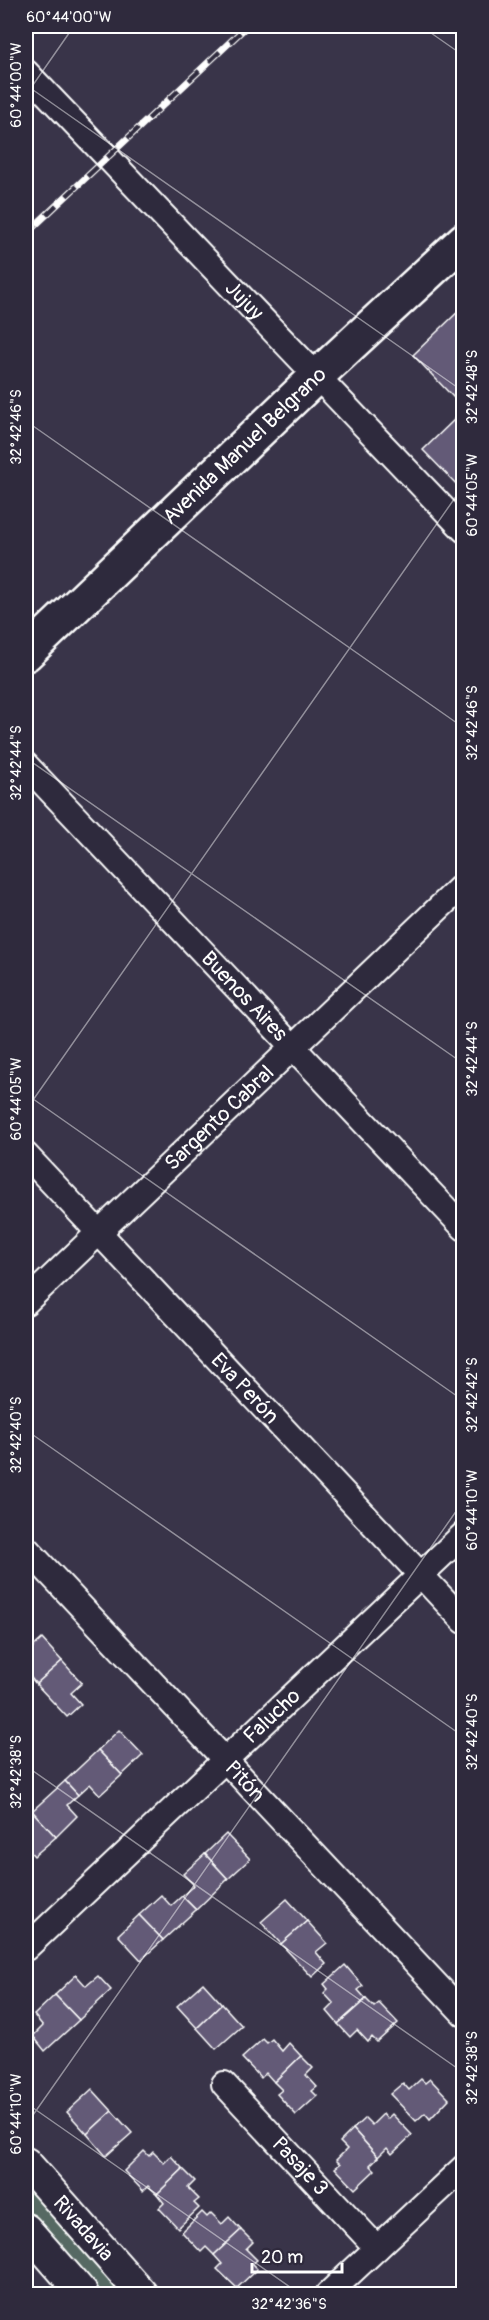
<svg xmlns="http://www.w3.org/2000/svg" width="489" height="2320" font-family="Pangolin,sans-serif">
	<style>
		.green { fill: #566963; stroke: #aab4b1; stroke-width: 1.5 }
		.building { fill: #635a77; stroke: #fff; stroke-width: 1.5 }
		.lines { fill: none; stroke-linecap: round; stroke-linejoin: round }
		.minor-casing { stroke: #fff; stroke-width: 28 }
		.tertiary-casing { stroke: #fff; stroke-width: 34 }
		.secondary-casing { stroke: #fff; stroke-width: 38 }
		.minor { stroke: #2f2a3d; stroke-width: 24 }
		.tertiary { stroke: #2f2a3d; stroke-width: 30 }
		.secondary { stroke: #2f2a3d; stroke-width: 33 }
		.rail-casing { stroke: #fff; stroke-width: 7 }
		.rail { stroke: #2f2a3d; stroke-width: 4.5; stroke-dasharray: 14; stroke-linecap: butt }
		.ticks { fill: none; stroke: #fff; stroke-width: 1.5; stroke-opacity: 0.45 }
		.labels { text-anchor: middle; stroke-width: 4.5; stroke-linejoin: round; paint-order: stroke }
		.street-label { font-size: 21px; fill: #fff; stroke: #2f2a3d }
		.neatline { fill: none; stroke: #fff; stroke-width: 2 }
		.ticks-label { font-size: 15px; text-anchor: middle; fill: #fff }
	</style>
	<rect width="100%" height="100%" fill="#393449"/>
	<filter id="ink" filterUnits="userSpaceOnUse"><feTurbulence type="fractalNoise" baseFrequency=".0167" numOctaves="2"/><feDisplacementMap in="SourceGraphic" scale="12" xChannelSelector="R" yChannelSelector="G"/><feConvolveMatrix kernelMatrix="1 2 1 2 8 2 1 2 1" color-interpolation-filters="sRGB"/></filter>
	<g filter="url(#ink)">
		<polygon class="green" points="26,2163 142,2294 83,2294 26,2229"/>
		<g class="building">
			<polygon points="464,306 464,391 455,399 413,355"/>
			<polygon points="456,418 464,425 464,492 423,450"/>
			<polygon points="42,1639 62,1661 36,1684 26,1672 26,1643 31,1649"/>
			<polygon points="62,1661 82,1683 71,1693 81,1704 67,1717 36,1684"/>
			<polygon points="119,1730 143,1755 122,1775 98,1750"/>
			<polygon points="98,1750 122,1775 100,1795 90,1784 78,1795 65,1781"/>
			<polygon points="65,1781 78,1795 67,1805 77,1816 56,1837 32,1811"/>
			<polygon points="32,1811 56,1837 34,1856 26,1847 26,1818"/>
			<polygon points="226,1834 250,1859 228,1879 205,1854"/>
			<polygon points="205,1854 228,1879 196,1910 182,1896 194,1885 183,1874"/>
			<polygon points="161,1895 171,1906 182,1896 196,1910 163,1940 139,1915"/>
			<polygon points="287,1899 307,1921 281,1944 261,1922"/>
			<polygon points="139,1915 163,1940 141,1960 118,1935"/>
			<polygon points="307,1921 327,1943 316,1952 326,1964 312,1977 281,1944"/>
			<polygon points="345,1965 363,1986 358,1990 366,1999 338,2024 327,2011 334,2004 324,1993 328,1989 324,1984"/>
			<polygon points="76,1975 86,1986 98,1976 111,1990 79,2020 55,1995"/>
			<polygon points="203,1983 222,2004 197,2028 177,2006"/>
			<polygon points="55,1995 79,2020 45,2051 33,2036 43,2026 34,2015"/>
			<polygon points="366,1999 374,2007 379,2003 398,2023 377,2042 372,2037 368,2042 357,2030 350,2037 338,2024"/>
			<polygon points="222,2004 242,2026 216,2049 197,2028"/>
			<polygon points="263,2039 267,2043 272,2039 282,2051 289,2043 301,2056 274,2082 266,2073 261,2078 242,2058"/>
			<polygon points="301,2056 313,2068 306,2075 317,2087 312,2091 317,2096 296,2115 277,2094 282,2090 274,2082"/>
			<polygon points="421,2079 425,2083 430,2079 449,2099 430,2119 425,2113 416,2121 390,2094 403,2083 409,2090"/>
			<polygon points="92,2089 112,2111 87,2134 67,2112"/>
			<polygon points="112,2111 132,2133 106,2156 87,2134"/>
			<polygon points="383,2114 387,2119 392,2114 412,2135 392,2154 387,2148 378,2157 353,2129 365,2118 372,2125"/>
			<polygon points="353,2129 378,2157 370,2165 375,2170 355,2189 335,2168 340,2164 336,2160 347,2149 340,2142"/>
			<polygon points="144,2151 149,2156 153,2152 164,2163 171,2156 183,2169 157,2194 148,2186 143,2191 124,2171"/>
			<polygon points="183,2169 195,2181 188,2188 199,2199 194,2203 199,2208 178,2228 159,2208 164,2203 157,2194"/>
			<polygon points="202,2212 207,2217 211,2213 222,2224 229,2217 241,2230 214,2255 206,2247 201,2252 182,2232"/>
			<polygon points="241,2230 253,2242 246,2249 257,2260 252,2264 257,2269 237,2288 217,2269 222,2264 214,2255"/>
		</g>
		<g class="lines">
			<g class="minor-casing">
				<g id="minor">
					<path id="s1" d="M 26,72 L 464,530"/>
					<path id="s2" d="M 26,765 L 464,1228"/>
					<path id="s3" d="M 26,1155 L 464,1621"/>
					<path id="s4" d="M 26,1302 L 464,884"/>
					<path id="s5" d="M 26,1548 L 464,2014"/>
					<path id="s6" d="M 26,1948 L 464,1534"/>
					<path id="s7" d="M 224,2084 L 377,2248"/>
					<polyline points="328,2294 464,2167"/>
				</g>
			</g>
			<g class="tertiary-casing">
				<g id="tertiary">
					<path id="s8" d="M 26,2163 L 142,2294"/>
					<polyline points="26,2229 83,2294"/>
				</g>
			</g>
			<g class="secondary-casing">
				<g id="secondary">
					<path id="s9" d="M 26,654 L 317,376 L 464,240"/>
				</g>
			</g>
			<use href="#minor" class="minor"/>
			<use href="#tertiary" class="tertiary"/>
			<use href="#secondary" class="secondary"/>
			<g class="rail-casing">
				<polyline id="rail" points="26,234 247,26"/>
			</g>
			<use href="#rail" class="rail"/>
		</g>
	</g>
	<path class="ticks" d="M 421,26 L 464,56M 26,85 L 464,392M 26,95 L 74,26M 26,421 L 464,728M 26,758 L 464,1064M 26,1094 L 464,1401M 26,1110 L 464,485M 26,1430 L 464,1737M 26,1766 L 464,2073M 26,2103 L 300,2294M 26,2125 L 464,1500"/>
	<g class="labels">
		<g class="street-label">
			<text dy="7" stroke="none"><textPath href="#s1" startOffset="316">Jujuy</textPath></text>
			<text dy="7" stroke="none"><textPath href="#s9" startOffset="302">Avenida Manuel Belgrano</textPath></text>
			<text dy="7" stroke="none"><textPath href="#s2" startOffset="318">Buenos Aires</textPath></text>
			<text dy="7" stroke="none"><textPath href="#s4" startOffset="267">Sargento Cabral</textPath></text>
			<text dy="7" stroke="none"><textPath href="#s3" startOffset="320">Eva Perón</textPath></text>
			<text dy="7" stroke="none"><textPath href="#s6" startOffset="338">Falucho</textPath></text>
			<text dy="7" stroke="none"><textPath href="#s5" startOffset="320">Pitón</textPath></text>
			<text dy="7" stroke="none"><textPath href="#s7" startOffset="112">Pasaje 3</textPath></text>
			<text dy="7" stroke="none"><textPath href="#s8" startOffset="87">Rivadavia</textPath></text>
		</g>
	</g>
	<rect width="489" height="2320" fill="none" stroke="#2f2a3d" stroke-width="66"/>
	<path d="M252 2263v9h90v-9" fill="none" stroke="#ffffff" stroke-width="3"/>
	<text x="261" y="2263" font-size="18" fill="#ffffff" stroke="#2f2a3d" stroke-width="4.5" paint-order="stroke">20 m</text>
	<rect x="33" y="33" width="423" height="2254" class="neatline"/>
	<g class="ticks-label">
		<text x="69" y="22">60°44'00"W</text>
		<text transform="translate(16 85) rotate(-90)" y="5">60°44'00"W</text>
		<text transform="translate(472 387) rotate(-90)" y="5">32°42'48"S</text>
		<text transform="translate(16 427) rotate(-90)" y="5">32°42'46"S</text>
		<text transform="translate(472 495) rotate(-90)" y="5">60°44'05"W</text>
		<text transform="translate(472 723) rotate(-90)" y="5">32°42'46"S</text>
		<text transform="translate(16 763) rotate(-90)" y="5">32°42'44"S</text>
		<text transform="translate(472 1059) rotate(-90)" y="5">32°42'44"S</text>
		<text transform="translate(16 1099) rotate(-90)" y="5">60°44'05"W</text>
		<text transform="translate(472 1395) rotate(-90)" y="5">32°42'42"S</text>
		<text transform="translate(16 1435) rotate(-90)" y="5">32°42'40"S</text>
		<text transform="translate(472 1510) rotate(-90)" y="5">60°44'10"W</text>
		<text transform="translate(472 1732) rotate(-90)" y="5">32°42'40"S</text>
		<text transform="translate(16 1772) rotate(-90)" y="5">32°42'38"S</text>
		<text transform="translate(472 2068) rotate(-90)" y="5">32°42'38"S</text>
		<text transform="translate(16 2114) rotate(-90)" y="5">60°44'10"W</text>
		<text x="289" y="2309">32°42'36"S</text>
	</g>
</svg>
